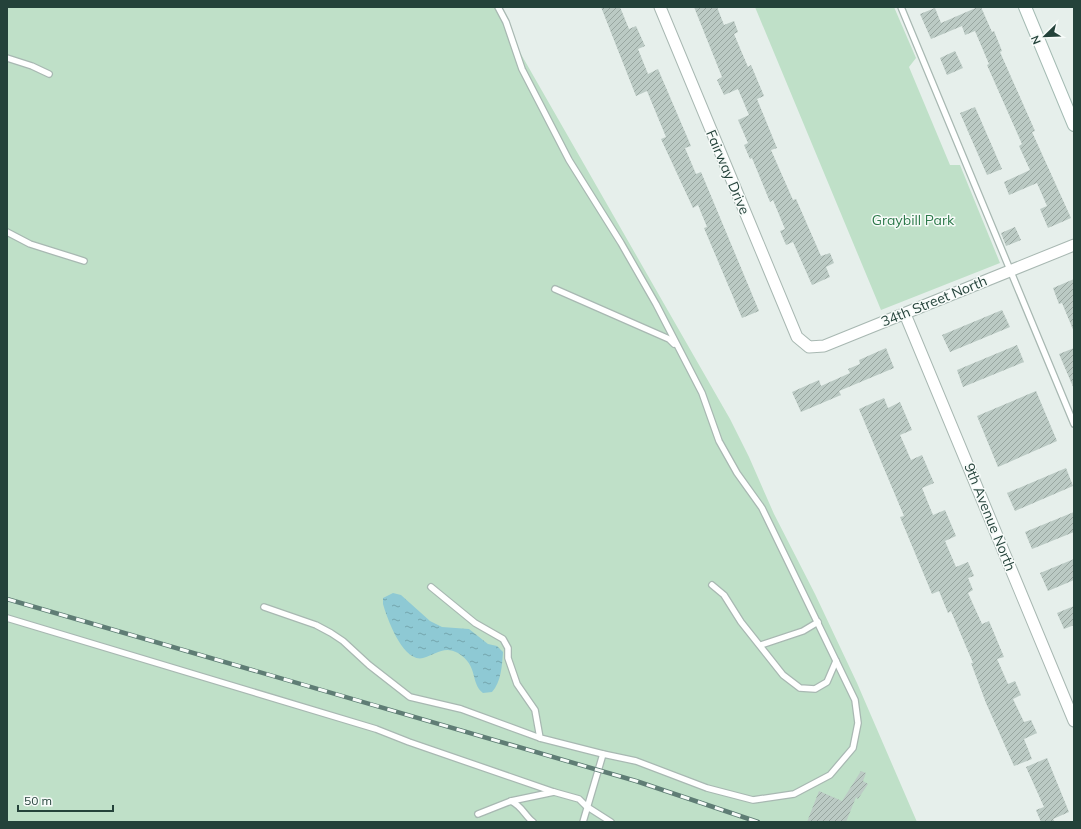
<svg xmlns="http://www.w3.org/2000/svg" width="1081" height="829" font-family="Mulish,sans-serif">
	<style>
		.green { fill: #bfe0c8 }
		.water { fill: url(#water-ripples) }
		.building { fill: url(#building-hatch) }
		.lines { fill: none; stroke-linecap: round; stroke-linejoin: round }
		.lane-casing { stroke: #a8b8b2; stroke-width: 8 }
		.street-casing { stroke: #a8b8b2; stroke-width: 13 }
		.secondary-casing { stroke: #a4bbb3; stroke-width: 14 }
		.lane { stroke: #fff; stroke-width: 5.5 }
		.street { stroke: #fff; stroke-width: 11 }
		.secondary { stroke: #fff; stroke-width: 12 }
		.rail-casing { stroke: #5f7d75; stroke-width: 4.5 }
		.rail { stroke: #f7fbf9; stroke-width: 3; stroke-dasharray: 9; stroke-linecap: butt }
		.labels { text-anchor: middle; stroke-width: 3; stroke-linejoin: round; paint-order: stroke }
		.street-label { font-size: 14px; fill: #24423a; stroke: #f7fbf9 }
		.park-label { font-size: 14px; fill: #2d7a4b; stroke: #f7fbf9 }
	</style>
	<defs>
		<pattern id="water-ripples" width="26" height="14" patternUnits="userSpaceOnUse"><rect width="26" height="14" fill="#8ec9d4"/><path d="M2 4q2-2 4 0t4 0M15 11q2-2 4 0t4 0" fill="none" stroke="#74a5ad"/></pattern>
		<pattern id="building-hatch" width="6" height="6" patternUnits="userSpaceOnUse"><rect width="6" height="6" fill="#bbcac4"/><path d="M-1 1l2-2M0 6l6-6M5 7l2-2" fill="none" stroke="#98a6a0"/></pattern>
	</defs>
	<rect width="100%" height="100%" fill="#e6efeb"/>
	<g class="green">
		<polygon points="7,7 494,7 730,419 749,457 774,514 815,594 857,683 917,822 7,822"/>
		<polygon points="755,7 894,7 916,58 909,67 950,165 960,165 1000,263 881,310"/>
	</g>
	<path class="water" d="M 393,593 L 401,595 L 430,621 L 442,627 L 469,629 L 488,644 L 497,646 L 503,652 C 502,666 501,682 492,692 L 483,693 C 470,683 479,666 458,653 C 444,645 435,655 423,658 C 403,663 387,618 383,604 L 383,598 Z"/>
	<g class="building">
		<polygon points="601,7 620,7 629,29 636,26 645,46 638,49 648,74 658,69 691,146 685,148 696,174 701,172 759,311 742,318 704,228 707,227 698,205 693,208 661,139 666,137 647,91 636,96"/>
		<polygon points="694,7 717,7 724,25 734,21 738,32 734,34 748,67 751,65 764,96 757,99 777,148 771,150 793,200 796,199 821,256 830,253 834,263 826,267 830,277 812,285 793,242 786,245 780,231 785,229 773,200 770,202 752,158 750,159 744,145 748,143 738,120 749,115 738,89 724,95 717,80 722,77"/>
		<polygon points="978,7 981,7 992,32 994,31 1002,51 1000,52 1035,131 1032,132 1071,218 1048,228 1040,209 1047,206 1037,183 1009,195 1004,182 1030,170 1019,146 1022,144 987,65 989,64 975,31 965,35 962,26 931,39 920,14 935,8 941,23"/>
		<polygon points="955,51 963,68 947,75 940,58"/>
		<polygon points="975,107 1002,169 987,175 960,113"/>
		<polygon points="1015,227 1021,240 1006,246 1001,233"/>
		<polygon points="1074,279 1074,332 1062,303 1059,304 1053,288"/>
		<polygon points="1002,310 1010,327 950,352 942,335"/>
		<polygon points="1017,345 1024,362 963,387 957,370"/>
		<polygon points="886,348 894,368 839,391 841,395 801,412 792,392 819,380 821,386 850,373 848,369 860,364 859,360"/>
		<polygon points="1074,348 1074,389 1059,354"/>
		<polygon points="1036,391 1057,441 998,467 977,416"/>
		<polygon points="884,398 888,408 900,402 912,430 900,435 911,460 922,455 934,483 922,488 933,515 945,510 956,536 945,541 956,567 968,562 974,576 968,578 973,590 968,593 982,624 989,621 1004,657 997,659 1008,684 1015,681 1021,695 1013,699 1024,722 1031,720 1037,733 1024,739 1032,759 1014,766 986,703 971,663 973,663 951,611 948,613 939,591 932,594 900,517 904,516 859,409"/>
		<polygon points="1066,468 1073,486 1015,511 1007,493"/>
		<polygon points="1074,512 1074,532 1032,549 1025,532"/>
		<polygon points="1074,559 1074,580 1048,591 1040,573"/>
		<polygon points="1074,606 1074,625 1064,629 1057,613"/>
		<polygon points="1047,758 1069,812 1053,819 1055,822 1041,822 1036,810 1044,807 1026,767"/>
		<polygon points="861,771 866,773 863,781 868,784 858,799 856,797 846,822 807,822 819,791 842,801"/>
	</g>
	<g class="lines">
		<g class="lane-casing">
			<g id="lane">
				<polyline points="901,7 1074,424"/>
				<polyline points="7,58 32,66 49,74"/>
				<polyline points="7,232 30,244 84,261"/>
				<polyline points="555,289 669,339 674,344"/>
				<polyline points="712,585 724,595 741,622 783,675 800,688 815,689 827,682 836,661"/>
				<polyline points="431,587 475,623 503,639 508,648 508,658 517,684 535,710 540,738 603,754 636,761 707,788 753,800 794,794 830,775 853,748 858,723 855,700 762,508 737,473 719,441 702,393 656,304 621,243 569,160 522,69 506,22 498,7"/>
				<polyline points="264,607 316,625 331,633 343,641 369,665 410,697 461,709 540,738"/>
				<polyline points="7,618 376,729 409,742 554,792"/>
				<polyline points="761,645 803,631 818,622"/>
				<polyline points="511,801 554,792 579,799 586,806 611,822"/>
				<path d="M 478,814 L 511,801 C 522,806 525,816 533,822"/>
				<polyline points="583,822 603,754"/>
			</g>
		</g>
		<g class="street-casing">
			<g id="street">
				<polyline points="660,7 797,337 809,347 824,346 1074,245"/>
				<polyline points="905,314 1074,721"/>
			</g>
		</g>
		<g class="secondary-casing">
			<polyline id="secondary" points="1025,7 1074,125"/>
		</g>
		<use href="#lane" class="lane"/>
		<use href="#street" class="street"/>
		<use href="#secondary" class="secondary"/>
		<g class="rail-casing">
			<polyline id="rail" points="7,599 636,781 758,822"/>
		</g>
		<use href="#rail" class="rail"/>
	</g>
	<g class="labels">
		<g class="street-label">
			<text transform="translate(728 172) rotate(67)" y="5">Fairway Drive</text>
			<text transform="translate(934 301) rotate(-22)" y="5">34th Street North</text>
			<text transform="translate(990 517) rotate(68)" y="5">9th Avenue North</text>
		</g>
		<g class="park-label">
			<text x="913" y="225">Graybill Park</text>
		</g>
	</g>
	<rect width="1081" height="829" fill="none" stroke="#24423a" stroke-width="16"/>
	<g transform="translate(1045 36) rotate(247)" stroke="#f7fbf9" stroke-width="3" paint-order="stroke">
	<path d="M0-3L7 15L0 10L-7 15Z" fill="#24423a"/>
	<text y="-6" font-size="11" font-weight="bold" text-anchor="middle" fill="#24423a">N</text>
	</g>
	<path d="M18 805v6h95v-6" fill="none" stroke="#24423a" stroke-width="2"/>
	<text x="24" y="805" font-size="12" fill="#24423a" stroke="#f7fbf9" stroke-width="3" paint-order="stroke">50 m</text>
</svg>
